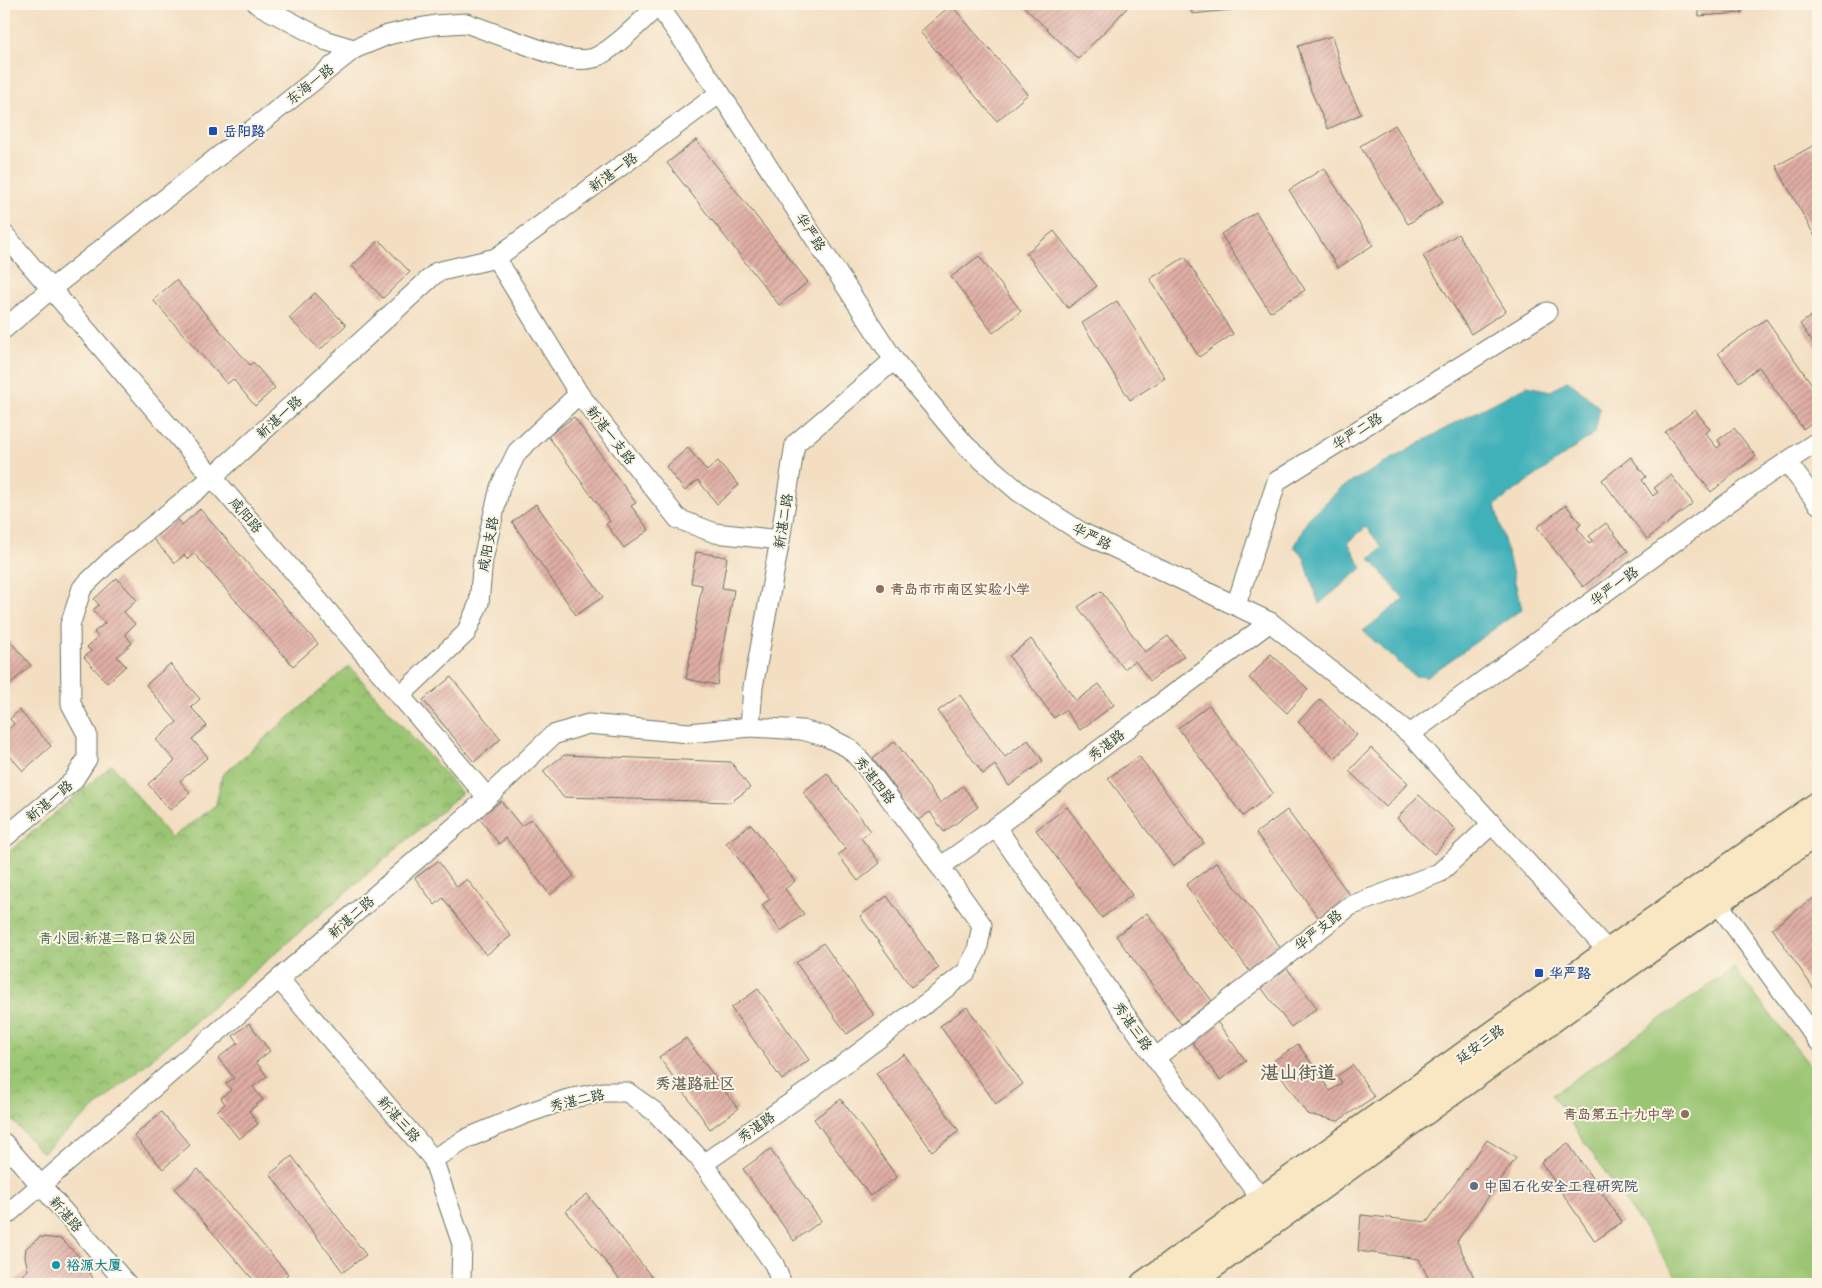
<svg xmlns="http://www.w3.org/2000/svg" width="1822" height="1288" font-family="Kalam,'LXGW WenKai TC',sans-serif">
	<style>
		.park { fill: url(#park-crowns); stroke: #5c8153 }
		.pitch { fill: #9ac572; stroke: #5c8153 }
		.water { fill: #3fb0b9; stroke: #2f7676 }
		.building { fill: url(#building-hatch) }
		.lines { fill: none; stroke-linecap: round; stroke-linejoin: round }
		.street-casing { stroke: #697565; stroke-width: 21 }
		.secondary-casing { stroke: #697565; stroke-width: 29 }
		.street { stroke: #fff; stroke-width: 19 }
		.secondary { stroke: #f9e7c3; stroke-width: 26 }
		.transit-dot { fill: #1a4fb4; stroke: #fcf5e5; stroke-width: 2 }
		.education-dot { fill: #8d6e63; stroke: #fcf5e5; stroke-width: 2 }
		.service-dot { fill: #5c6f8a; stroke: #fcf5e5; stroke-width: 2 }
		.culture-dot { fill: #0f9aa8; stroke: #fcf5e5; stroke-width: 2 }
		.labels { text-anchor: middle; stroke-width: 4; stroke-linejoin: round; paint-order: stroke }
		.street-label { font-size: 14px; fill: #1f3d34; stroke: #fcf5e5 }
		.transit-label { font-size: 14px; font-weight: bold; fill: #164399; stroke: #fcf5e5; text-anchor: start }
		.education-label { font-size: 14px; font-weight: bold; fill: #785e54; stroke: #fcf5e5; text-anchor: start }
		.park-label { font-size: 14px; fill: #3e5f44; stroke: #fcf5e5 }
		.service-label { font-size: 14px; font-weight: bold; fill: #4e5e75; stroke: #fcf5e5; text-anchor: start }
		.culture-label { font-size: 14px; font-weight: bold; fill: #0d838f; stroke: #fcf5e5; text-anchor: start }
		.quarter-label { font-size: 16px; font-weight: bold; fill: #63645b; stroke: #fcf5e5 }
		.district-label { font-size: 19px; font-weight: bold; fill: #63645b; stroke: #fcf5e5 }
	</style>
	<defs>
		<pattern id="park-crowns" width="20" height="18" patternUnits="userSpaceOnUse" patternTransform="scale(1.25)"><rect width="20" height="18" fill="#9ac572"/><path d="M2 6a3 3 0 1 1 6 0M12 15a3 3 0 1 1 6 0" fill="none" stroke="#7da15e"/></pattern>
		<pattern id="building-hatch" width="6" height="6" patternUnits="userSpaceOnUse" patternTransform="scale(1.25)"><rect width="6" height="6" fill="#e0ada4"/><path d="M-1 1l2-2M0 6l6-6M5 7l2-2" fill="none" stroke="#b58e86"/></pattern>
	</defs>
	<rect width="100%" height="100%" fill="#fcf5e5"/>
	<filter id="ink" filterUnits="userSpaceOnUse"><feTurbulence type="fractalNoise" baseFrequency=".02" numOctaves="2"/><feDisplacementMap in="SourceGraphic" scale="10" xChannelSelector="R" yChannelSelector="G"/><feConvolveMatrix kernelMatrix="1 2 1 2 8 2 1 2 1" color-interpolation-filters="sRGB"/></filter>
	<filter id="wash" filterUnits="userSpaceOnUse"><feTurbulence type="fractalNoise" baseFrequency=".0096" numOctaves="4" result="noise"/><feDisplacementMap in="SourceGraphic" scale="20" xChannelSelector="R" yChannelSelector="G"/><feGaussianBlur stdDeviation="1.12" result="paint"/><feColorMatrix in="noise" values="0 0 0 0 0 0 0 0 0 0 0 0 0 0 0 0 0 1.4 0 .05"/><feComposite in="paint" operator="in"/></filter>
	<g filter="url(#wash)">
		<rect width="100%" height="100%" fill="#f3dec1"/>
		<polygon class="park" points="349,666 462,793 42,1153 4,1111 4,856 112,765 171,838 216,805 222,775"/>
		<polygon class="pitch" points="1734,968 1818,1076 1818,1284 1682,1284 1552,1095"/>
		<polygon class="water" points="1568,380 1600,408 1595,433 1495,505 1522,609 1427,677 1414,676 1363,631 1404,599 1370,559 1382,547 1366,527 1348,542 1362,568 1319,604 1303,555 1294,548 1308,519 1341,488 1455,423 1527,386 1551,391"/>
		<g id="blocks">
			<g class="building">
				<polygon points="1021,4 1131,4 1078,59"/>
				<polygon points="1191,4 1277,4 1277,5 1192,14"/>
				<polygon points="1698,4 1741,4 1742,13 1699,16"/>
				<polygon points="951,5 1028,94 997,121 920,32"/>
				<polygon points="1332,36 1344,78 1361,114 1328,129 1311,91 1298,46"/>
				<polygon points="1395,125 1443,202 1408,224 1360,146"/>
				<polygon points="696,140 808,282 779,305 667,163"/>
				<polygon points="1818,143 1818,242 1776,166"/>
				<polygon points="1324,168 1373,245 1338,268 1289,190"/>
				<polygon points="1256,212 1305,290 1270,312 1221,234"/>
				<polygon points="1054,231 1097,286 1068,308 1026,253"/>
				<polygon points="1458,234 1506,311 1471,334 1423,256"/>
				<polygon points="379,240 410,272 383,298 352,266"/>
				<polygon points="979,256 1021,311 993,333 951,277"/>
				<polygon points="1185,257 1233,334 1199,357 1150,279"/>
				<polygon points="176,280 250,365 253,362 275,388 255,406 233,379 227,384 153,300"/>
				<polygon points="315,293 346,325 320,350 289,318"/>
				<polygon points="1117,301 1165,378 1130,400 1082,323"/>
				<polygon points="1818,311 1818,350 1800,324"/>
				<polygon points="1766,319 1818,393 1818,418 1803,429 1759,367 1739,382 1718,353"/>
				<polygon points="1695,410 1710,429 1705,433 1717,448 1721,445 1718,440 1734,428 1756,456 1711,492 1665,432"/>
				<polygon points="574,417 636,503 631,506 649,530 624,548 606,524 610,521 548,436"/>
				<polygon points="688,448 707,471 718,461 739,485 717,504 698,480 685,491 666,467"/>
				<polygon points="1631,457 1646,477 1642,480 1653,496 1658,492 1654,488 1671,475 1693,503 1647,539 1602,480"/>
				<polygon points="536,504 603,597 576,615 512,522"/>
				<polygon points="1566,505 1581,524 1577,528 1589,543 1593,540 1589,536 1606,523 1628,551 1583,587 1537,527"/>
				<polygon points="200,509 318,644 293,666 194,553 188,559 184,555 175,563 153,539 176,519 182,525"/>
				<polygon points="696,552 727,557 722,588 734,590 717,685 686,679 702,585 691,583"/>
				<polygon points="117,578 137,600 124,612 135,624 125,634 132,643 117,657 126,666 107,683 84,657 91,651 87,647 98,637 94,632 105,623 93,610 99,605 94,599"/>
				<polygon points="1101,591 1145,652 1168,636 1184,656 1150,681 1135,661 1124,669 1078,607"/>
				<polygon points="4,635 31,665 4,690"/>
				<polygon points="1031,639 1076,701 1099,684 1114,705 1080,730 1065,710 1054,718 1009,656"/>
				<polygon points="1271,654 1308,689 1287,713 1249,678"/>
				<polygon points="170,664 200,699 191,707 207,726 192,739 208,757 180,781 190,793 170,810 148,784 175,761 156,740 177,722 146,685"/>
				<polygon points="451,677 501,739 474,762 423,700"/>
				<polygon points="960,695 1005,757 1028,740 1043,761 1009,786 995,765 983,774 938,711"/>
				<polygon points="1320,699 1357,735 1335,758 1298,722"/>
				<polygon points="1209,705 1273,793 1243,816 1178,728"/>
				<polygon points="19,710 51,746 23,771 4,749 4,733 14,724 10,719"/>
				<polygon points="895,741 940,803 963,786 978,807 944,832 930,812 918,820 873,758"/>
				<polygon points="1371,748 1408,783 1386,807 1349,771"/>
				<polygon points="564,755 731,762 750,788 731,802 563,797 543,771"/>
				<polygon points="1139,756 1204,843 1173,866 1108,778"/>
				<polygon points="827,773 871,831 861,838 880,863 858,881 838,855 846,849 803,792"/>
				<polygon points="1419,795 1456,830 1434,854 1397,818"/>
				<polygon points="501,801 521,826 531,819 574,876 550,895 506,838 499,844 479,818"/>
				<polygon points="1067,807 1132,895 1102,918 1036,830"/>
				<polygon points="1287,810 1352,898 1321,921 1256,833"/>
				<polygon points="751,824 795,881 785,889 804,914 781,931 762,905 770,899 726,843"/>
				<polygon points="438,861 457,887 467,879 511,936 486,955 443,898 435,905 415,878"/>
				<polygon points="1217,862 1282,950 1251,973 1186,885"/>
				<polygon points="1818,895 1818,995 1772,928"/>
				<polygon points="887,896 939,968 911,987 860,916"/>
				<polygon points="1147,913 1212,1001 1181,1024 1116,936"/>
				<polygon points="823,943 874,1015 847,1034 796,963"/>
				<polygon points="1286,967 1317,1008 1291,1027 1260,986"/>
				<polygon points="758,989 809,1060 782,1080 731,1008"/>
				<polygon points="967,1007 1023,1084 996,1104 940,1026"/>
				<polygon points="1215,1019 1246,1061 1220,1080 1190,1039"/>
				<polygon points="249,1023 270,1051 256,1062 267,1076 253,1087 263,1100 249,1111 258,1124 239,1139 217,1111 225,1104 221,1098 231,1090 226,1084 234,1078 218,1058 238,1043 233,1036"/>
				<polygon points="686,1038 738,1109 710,1129 659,1057"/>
				<polygon points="1298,1044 1330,1091 1342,1083 1337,1076 1353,1065 1374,1097 1338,1121 1307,1114 1272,1062"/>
				<polygon points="904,1054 959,1131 932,1151 876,1073"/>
				<polygon points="841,1099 897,1177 870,1196 814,1119"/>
				<polygon points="161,1112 190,1145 163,1169 134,1136"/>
				<polygon points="1487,1140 1516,1158 1457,1241 1477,1284 1431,1284 1419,1259 1358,1251 1361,1215 1427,1222"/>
				<polygon points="1568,1143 1622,1222 1595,1241 1541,1162"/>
				<polygon points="770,1149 821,1221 794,1241 743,1169"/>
				<polygon points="292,1156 366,1255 343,1272 270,1174"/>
				<polygon points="198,1169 288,1274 276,1284 257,1284 175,1189"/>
				<polygon points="587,1194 657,1284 623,1284 566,1211"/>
				<polygon points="40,1237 61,1239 83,1260 96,1284 19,1284 16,1280 28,1270 25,1257 26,1248"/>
			</g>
		</g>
	</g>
	<g filter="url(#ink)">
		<use href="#blocks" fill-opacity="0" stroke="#697565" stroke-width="1"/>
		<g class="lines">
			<g class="street-casing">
				<g id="street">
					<polyline points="257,4 327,41 354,49"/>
					<polyline points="658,5 720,93 894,360 966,446 1019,492 1081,532 1270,622 1410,734 1617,961"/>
					<polyline points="4,234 487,797"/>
					<polyline points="496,258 579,394 678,519 715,533 780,540"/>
					<path d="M 4,329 L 51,289 L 354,49 L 388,35 L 413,29 L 435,25 L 466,23 L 563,58 C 573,59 584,61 594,58 C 615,49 642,20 660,4"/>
					<polyline points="1787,462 1818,504"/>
					<polyline points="1236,605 1277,481 1547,312"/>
					<polyline points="400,696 466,633 479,603 483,559 500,487 517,452 579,394"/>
					<polyline points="750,727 753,687 780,540 795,444 894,360"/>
					<polyline points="1410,734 1758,481 1818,441"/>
					<polyline points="996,827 1155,1058 1269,1209"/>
					<polyline points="4,838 73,781 87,759 87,734 71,704 70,625 82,588 114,557 213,477 437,272 496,258 720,93"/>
					<polyline points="940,867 996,827 1270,622"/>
					<polyline points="1717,902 1818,1041"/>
					<polyline points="279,979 433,1159 462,1244 461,1279 459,1284"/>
					<polyline points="1155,1058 1350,906 1439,873 1492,824"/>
					<polyline points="4,1143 127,1284"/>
					<polyline points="433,1159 468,1138 525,1114 568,1099 603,1092 627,1092 655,1112 699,1158 774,1264 782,1284"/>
					<polyline points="4,1217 474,810 553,735 588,724 689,733 750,727 802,730 827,737 849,748 863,763 927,848 982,925 977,951 966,972 932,999 809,1090 703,1164"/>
				</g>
			</g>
			<g class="secondary-casing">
				<g id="secondary">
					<polyline points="1144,1284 1610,951 1818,805"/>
					<polyline points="1187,1284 1623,968 1818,831"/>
				</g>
			</g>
			<use href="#street" class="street"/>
			<use href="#secondary" class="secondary"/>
		</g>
	</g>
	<g class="transit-dot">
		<rect x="208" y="126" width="10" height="10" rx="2.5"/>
		<rect x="1534" y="968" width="10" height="10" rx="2.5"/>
	</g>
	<g class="education-dot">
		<circle cx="880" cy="589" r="5"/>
		<circle cx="1685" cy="1114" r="5"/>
	</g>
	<circle class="service-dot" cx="1474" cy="1186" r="5"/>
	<circle class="culture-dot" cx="56" cy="1265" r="5"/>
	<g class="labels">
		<g class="street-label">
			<text transform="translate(310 84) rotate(-38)" y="5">东海一路</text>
			<text transform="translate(613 172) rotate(-36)" y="5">新湛一路</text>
			<text transform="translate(811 232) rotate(57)" y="5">华严路</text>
			<text transform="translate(279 417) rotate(-42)" y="5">新湛一路</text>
			<text transform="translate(1357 431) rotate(-32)" y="5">华严二路</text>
			<text transform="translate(611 435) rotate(52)" y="5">新湛一支路</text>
			<text transform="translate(246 515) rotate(49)" y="5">咸阳路</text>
			<text transform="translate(783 521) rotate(-81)" y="5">新湛二路</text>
			<text transform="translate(1092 536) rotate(27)" y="5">华严路</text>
			<text transform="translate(488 544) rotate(-79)" y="5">咸阳支路</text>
			<text transform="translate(1614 586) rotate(-36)" y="5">华严一路</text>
			<text transform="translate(1106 745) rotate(-37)" y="5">秀湛路</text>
			<text transform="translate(875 780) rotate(52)" y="5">秀湛四路</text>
			<text transform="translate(49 801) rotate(-40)" y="5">新湛一路</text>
			<text transform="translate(351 917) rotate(-41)" y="5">新湛二路</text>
			<text transform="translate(1318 930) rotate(-38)" y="5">华严支路</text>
			<text transform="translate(1133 1026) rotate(55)" y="5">秀湛三路</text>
			<text transform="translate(1480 1044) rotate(-36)" y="5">延安三路</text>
			<text transform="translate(577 1100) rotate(-13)" y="5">秀湛二路</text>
			<text transform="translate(399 1119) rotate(49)" y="5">新湛三路</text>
			<text transform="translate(756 1127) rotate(-35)" y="5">秀湛路</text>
			<text transform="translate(66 1214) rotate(49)" y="5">新湛路</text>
		</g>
		<g class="transit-label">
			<text x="223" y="136">岳阳路</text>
			<text x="1549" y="978">华严路</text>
		</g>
		<g class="education-label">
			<text x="890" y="594">青岛市市南区实验小学</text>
			<text x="1675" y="1119" text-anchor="end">青岛第五十九中学</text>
		</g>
		<g class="park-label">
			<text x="117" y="943">青小园·新湛二路口袋公园</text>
		</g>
		<g class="service-label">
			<text x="1484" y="1191">中国石化安全工程研究院</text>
		</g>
		<g class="culture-label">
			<text x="66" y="1270">裕源大厦</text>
		</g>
		<g class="quarter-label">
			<text x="695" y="1089">秀湛路社区</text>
		</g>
		<g class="district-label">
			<text x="1298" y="1079">湛山街道</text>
		</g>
	</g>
	<rect width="1822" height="1288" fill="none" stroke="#fcf5e5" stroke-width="20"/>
</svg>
